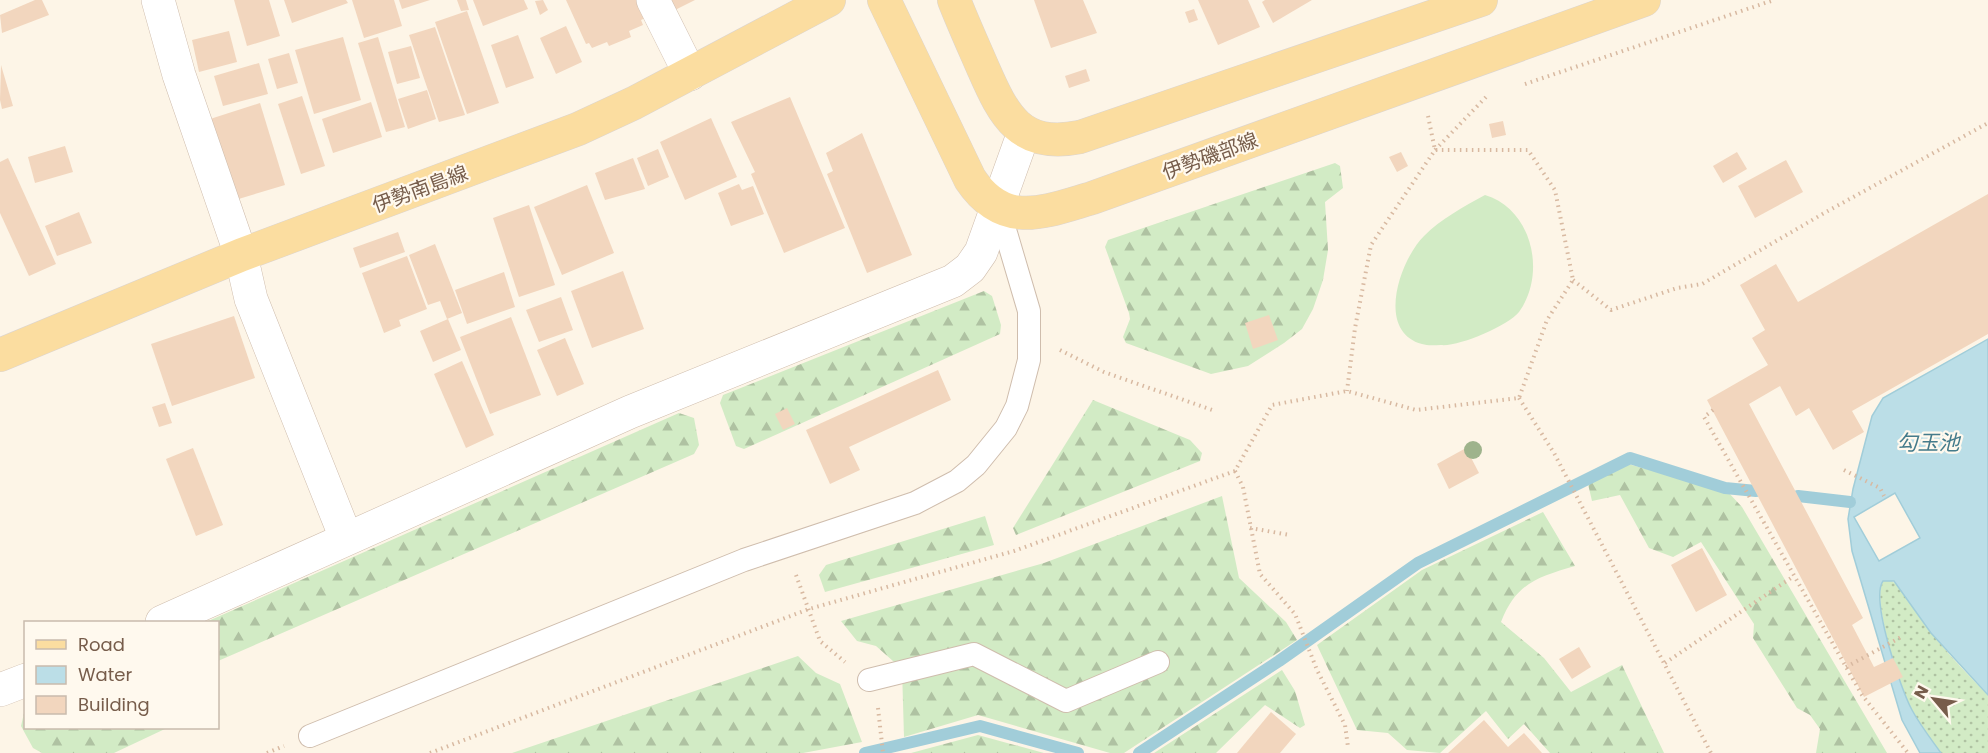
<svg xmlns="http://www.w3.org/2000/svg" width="1988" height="753" font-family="Poppins,'Noto Sans JP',sans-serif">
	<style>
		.grass { fill: url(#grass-dots) }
		.forest { fill: url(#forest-firs) }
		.garden { fill: #d2ebc5 }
		.water { fill: #bbdee7; stroke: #a1cdd9; stroke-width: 1.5; fill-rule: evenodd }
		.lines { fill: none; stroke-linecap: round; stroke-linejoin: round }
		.stream { stroke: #a1cdd9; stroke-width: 12 }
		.building { fill: #f2d6be }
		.service-casing { stroke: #cfbdad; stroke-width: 24 }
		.minor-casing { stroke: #cfbdad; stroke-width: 34 }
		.primary-casing { stroke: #dcd5d0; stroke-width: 34 }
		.path { stroke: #d8b9a1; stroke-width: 4; stroke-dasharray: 1.5 4.5; stroke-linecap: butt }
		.service { stroke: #fff; stroke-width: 22 }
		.minor { stroke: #fff; stroke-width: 33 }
		.primary { stroke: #fbdda0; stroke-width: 33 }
		.tree { fill: #9eb38c }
		.labels { text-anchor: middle; stroke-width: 4.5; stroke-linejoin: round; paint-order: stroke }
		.street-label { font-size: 20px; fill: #775d4b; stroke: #fff9ee }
		.water-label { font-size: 21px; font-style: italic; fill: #447b8b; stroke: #fff9ee }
	</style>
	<defs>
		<pattern id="grass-dots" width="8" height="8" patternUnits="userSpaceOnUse" patternTransform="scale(1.5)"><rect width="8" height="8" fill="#d2ebc5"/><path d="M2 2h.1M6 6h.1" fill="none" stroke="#afc2a2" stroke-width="1.8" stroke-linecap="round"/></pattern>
		<pattern id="forest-firs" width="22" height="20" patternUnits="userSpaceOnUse" patternTransform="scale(1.5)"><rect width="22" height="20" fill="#d2ebc5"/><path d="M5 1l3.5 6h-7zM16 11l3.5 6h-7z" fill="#afc2a2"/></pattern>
	</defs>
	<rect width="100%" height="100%" fill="#fdf5e7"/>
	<path class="grass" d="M 1888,579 C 1899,583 1905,596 1912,606 C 1933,638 1961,668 1988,695 L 1988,753 L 1941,753 C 1931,739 1920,725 1912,710 C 1901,690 1871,599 1883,581 Z"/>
	<g class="forest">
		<polygon points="1335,163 1340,166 1343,188 1325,202 1328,250 1323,280 1313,309 1302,329 1284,343 1248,366 1211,374 1126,343 1123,337 1130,319 1129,313 1105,247 1108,240"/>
		<polygon points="984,291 992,296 1001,325 1000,334 744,449 736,446 720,403 723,395"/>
		<polygon points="1093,400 1190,440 1202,453 1200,461 1016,535 1013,528"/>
		<polygon points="679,413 694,418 699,445 694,454 218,661 218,622 206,622"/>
		<polygon points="1628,464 1727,491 1742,507 1887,753 1816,753 1820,729 1810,715 1797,708 1753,638 1754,624 1701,542 1673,557 1649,548 1620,495 1592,501 1588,484"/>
		<polygon points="1222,496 1239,578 1286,622 1297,640 1124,753 1110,753 978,715 904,737 902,669 876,646 857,641 841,621 1044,563"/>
		<path d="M 1543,512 L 1575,566 C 1538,577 1516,583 1501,622 L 1544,658 L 1571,692 L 1622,665 L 1664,753 L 1550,753 L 1524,724 L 1508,739 L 1486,711 L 1440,753 L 1407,750 L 1388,733 L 1357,730 L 1317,645 L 1422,570 Z"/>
		<polygon points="985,516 994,545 825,592 819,575 826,565"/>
		<polygon points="798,656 816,673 840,684 862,742 803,753 512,753"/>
		<polygon points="1282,670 1295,691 1305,725 1300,728 1265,705 1216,753 1154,753"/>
		<polygon points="25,709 26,728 167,728 114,753 42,753 33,748 21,726"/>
		<polygon points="978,735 1044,753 911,753"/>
	</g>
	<path class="garden" d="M 1485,195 C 1532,209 1547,273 1519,312 C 1508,326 1458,347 1441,345 C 1435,345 1428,346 1422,344 C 1375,331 1400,260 1424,236 C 1441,219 1463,207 1485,195 Z"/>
	<path class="water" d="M 1988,339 L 1988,695 L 1931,633 L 1894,581 L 1883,581 C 1870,599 1901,690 1912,710 C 1920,725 1931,739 1941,753 L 1920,753 L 1902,720 L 1852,551 L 1848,519 L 1853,489 L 1872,416 L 1883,398 ZM 1895,493 L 1920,538 L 1879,561 L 1854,517 Z"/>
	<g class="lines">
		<g class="stream">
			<polyline points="1798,496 1850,502"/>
			<polyline points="865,753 980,726 1078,753"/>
			<polyline points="1139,753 1279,661 1418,563 1630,458 1725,488 1756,491"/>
		</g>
	</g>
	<g class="building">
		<polygon points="35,0 42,0 49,15 2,33 0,15"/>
		<polygon points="234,0 269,0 280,36 247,46"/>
		<polygon points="284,0 346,0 348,3 292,23"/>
		<polygon points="352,0 394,0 402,26 364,38"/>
		<polygon points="399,0 430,0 402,9"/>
		<polygon points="457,0 466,0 469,10 461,11"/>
		<polygon points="473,0 524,0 528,9 483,26"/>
		<polygon points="543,0 548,10 540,15 535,1"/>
		<polygon points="566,0 637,0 645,18 641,20 643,25 629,31 631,37 609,46 607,42 592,48 589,43 586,44"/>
		<polygon points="668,0 695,0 673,11"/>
		<polygon points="1034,0 1083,0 1097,33 1051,48"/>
		<polygon points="1198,0 1248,0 1260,27 1218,45"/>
		<polygon points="1265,0 1312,0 1273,23 1262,2"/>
		<polygon points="1194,9 1198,20 1189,23 1185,12"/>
		<polygon points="467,11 499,103 467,114 435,22"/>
		<polygon points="566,26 582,62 556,74 540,38"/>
		<polygon points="435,27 465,115 439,122 409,35"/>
		<polygon points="229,31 237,62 199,72 192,40"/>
		<polygon points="518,35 534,78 506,88 491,45"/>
		<polygon points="343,37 361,100 314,114 295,50"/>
		<polygon points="378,37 405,127 386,132 358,43"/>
		<polygon points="411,46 420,78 397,84 388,52"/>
		<polygon points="289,53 298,83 277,89 268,59"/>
		<polygon points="259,63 268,94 223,106 214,76"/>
		<polygon points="1,65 13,106 2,109 0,100"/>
		<polygon points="1086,69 1090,81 1069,88 1065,76"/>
		<polygon points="427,90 436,119 408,129 398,99"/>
		<polygon points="302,96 325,166 301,174 278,104"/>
		<polygon points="790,97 845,228 784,253 751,174 755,172 731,122"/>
		<polygon points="371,102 382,137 333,153 322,119"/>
		<polygon points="260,103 285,185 232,201 207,120"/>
		<polygon points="711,118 737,177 685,200 660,142"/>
		<polygon points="1503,121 1506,135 1492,138 1489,124"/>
		<polygon points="862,133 912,255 867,273 827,174 833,171 826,153"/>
		<polygon points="65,146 73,172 35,183 28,157"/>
		<polygon points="658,149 669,177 648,186 637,158"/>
		<polygon points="1401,152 1408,166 1397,172 1389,157"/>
		<polygon points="1737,152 1747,169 1723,183 1713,166"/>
		<polygon points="8,158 56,264 29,276 0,213 0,162"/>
		<polygon points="633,158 645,189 605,200 595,173"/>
		<polygon points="1786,160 1803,192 1755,218 1738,186"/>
		<polygon points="739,184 742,190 753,186 764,214 731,226 718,193"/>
		<polygon points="587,185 614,253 562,275 534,207"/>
		<polygon points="1988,194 1988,334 1852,411 1864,432 1833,450 1809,408 1796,416 1780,386 1749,404 1863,618 1852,625 1874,667 1893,658 1903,677 1864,697 1707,400 1768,365 1752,338 1765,330 1740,285 1776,264 1798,302"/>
		<polygon points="529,205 555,285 519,297 493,218"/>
		<polygon points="79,212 92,243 57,256 45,226"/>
		<polygon points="398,232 405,252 360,268 353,248"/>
		<polygon points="435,244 462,313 447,319 440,301 428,305 409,255"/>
		<polygon points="407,256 427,309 399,320 401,326 384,333 362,273"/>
		<polygon points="623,271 644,329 592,348 571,291"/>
		<polygon points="504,272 515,307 467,324 455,290"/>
		<polygon points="561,297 573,330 539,342 526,310"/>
		<polygon points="1269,315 1278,340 1253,349 1245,323"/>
		<polygon points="234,316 255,378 172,406 151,344"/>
		<polygon points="511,317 541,395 490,414 460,337"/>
		<polygon points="448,319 461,350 433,362 420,331"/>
		<polygon points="565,338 584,384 557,396 537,350"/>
		<polygon points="462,361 494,435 466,448 434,374"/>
		<polygon points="938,370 951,400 849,447 860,470 830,484 806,430"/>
		<polygon points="165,403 172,423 159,427 152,407"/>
		<polygon points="787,408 795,424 783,430 775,414"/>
		<polygon points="193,448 223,525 196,536 166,459"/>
		<polygon points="1466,448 1479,473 1449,489 1437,464"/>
		<polygon points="1702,548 1727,595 1696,612 1671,565"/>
		<polygon points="1579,647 1591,667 1572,679 1559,659"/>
		<polygon points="1271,712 1296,734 1280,753 1237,753"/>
		<polygon points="1484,720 1508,747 1524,733 1542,753 1448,753"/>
	</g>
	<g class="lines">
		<g class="service-casing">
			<g id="service">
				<polyline points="869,680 974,654 1066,701 1158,662"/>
				<polyline points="310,736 744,560 915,503 957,481 976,465 1006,428 1017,406 1029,360 1029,311 998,206"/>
			</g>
		</g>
		<g class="minor-casing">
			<g id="minor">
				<polyline points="158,0 179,75 241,255 251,299 346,538"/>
				<polyline points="653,0 690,74"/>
				<polyline points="162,622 630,412 953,281 970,268 981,252 1024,132"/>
				<polyline points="0,690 26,680"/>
			</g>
		</g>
		<g class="primary-casing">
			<g id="primary">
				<path d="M 884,0 L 970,179 C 1004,230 1044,212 1092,198 L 1644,0"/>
				<path d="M 954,0 C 963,23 973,45 983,68 C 1004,116 1020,149 1080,137 L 1481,0"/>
				<polyline points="0,355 241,255 578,129 634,103 829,0"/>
			</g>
		</g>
		<g class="path">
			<polyline points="1525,84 1774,0"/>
			<polyline points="1428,116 1435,150"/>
			<polyline points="1435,150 1486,97"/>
			<polyline points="1573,280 1611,310 1677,288 1702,284 1826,212 1988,123"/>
			<polyline points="1060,350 1104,372 1215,411"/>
			<polyline points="1519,398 1554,453 1711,753"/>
			<polyline points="1713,410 1704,417 1862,695 1908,753"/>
			<polyline points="1844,470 1880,488 1884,496"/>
			<polyline points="1235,471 1243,487 1260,574 1295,614 1317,670 1345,725 1348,747"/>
			<polyline points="1250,528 1290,535"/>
			<polyline points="796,575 820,641 845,662"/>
			<polyline points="1665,663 1794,576"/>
			<polyline points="1846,667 1903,636"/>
			<polyline points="878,708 883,753"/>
			<polyline points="267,753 284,746"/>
			<polyline points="430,753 809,609 1014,551 1235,471 1272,405 1347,391 1416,410 1519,398 1547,320 1573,280 1555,190 1528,150 1435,150 1371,245 1355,328 1347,391"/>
		</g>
		<use href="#service" class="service"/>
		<use href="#minor" class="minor"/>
		<use href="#primary" class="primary"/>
	</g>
	<circle class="tree" cx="1473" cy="450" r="9"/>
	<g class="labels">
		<g class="street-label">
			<text transform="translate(1210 156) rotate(-20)" y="7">伊勢磯部線</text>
			<text transform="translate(420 189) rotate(-20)" y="7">伊勢南島線</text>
		</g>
		<g class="water-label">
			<text x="1928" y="450">勾玉池</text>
		</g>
	</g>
	<rect x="24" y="621" width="195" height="108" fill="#fff9ee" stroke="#c9bbad" stroke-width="1.5"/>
	<rect x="36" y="640" width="30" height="9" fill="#fbdda0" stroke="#c9bbad" stroke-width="1.5"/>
	<text x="78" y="651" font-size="18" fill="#775d4b">Road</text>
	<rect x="36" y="666" width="30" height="18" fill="#bbdee7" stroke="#c9bbad" stroke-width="1.5"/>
	<text x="78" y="681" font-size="18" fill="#775d4b">Water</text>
	<rect x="36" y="696" width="30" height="18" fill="#f2d6be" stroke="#c9bbad" stroke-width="1.5"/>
	<text x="78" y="711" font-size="18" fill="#775d4b">Building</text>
	<g transform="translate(1934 699) rotate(299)" stroke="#fff9ee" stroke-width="4.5" paint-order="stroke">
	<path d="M0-4.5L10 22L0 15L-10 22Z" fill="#775d4b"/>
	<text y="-9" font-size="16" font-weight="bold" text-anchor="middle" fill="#775d4b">N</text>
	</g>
</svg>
